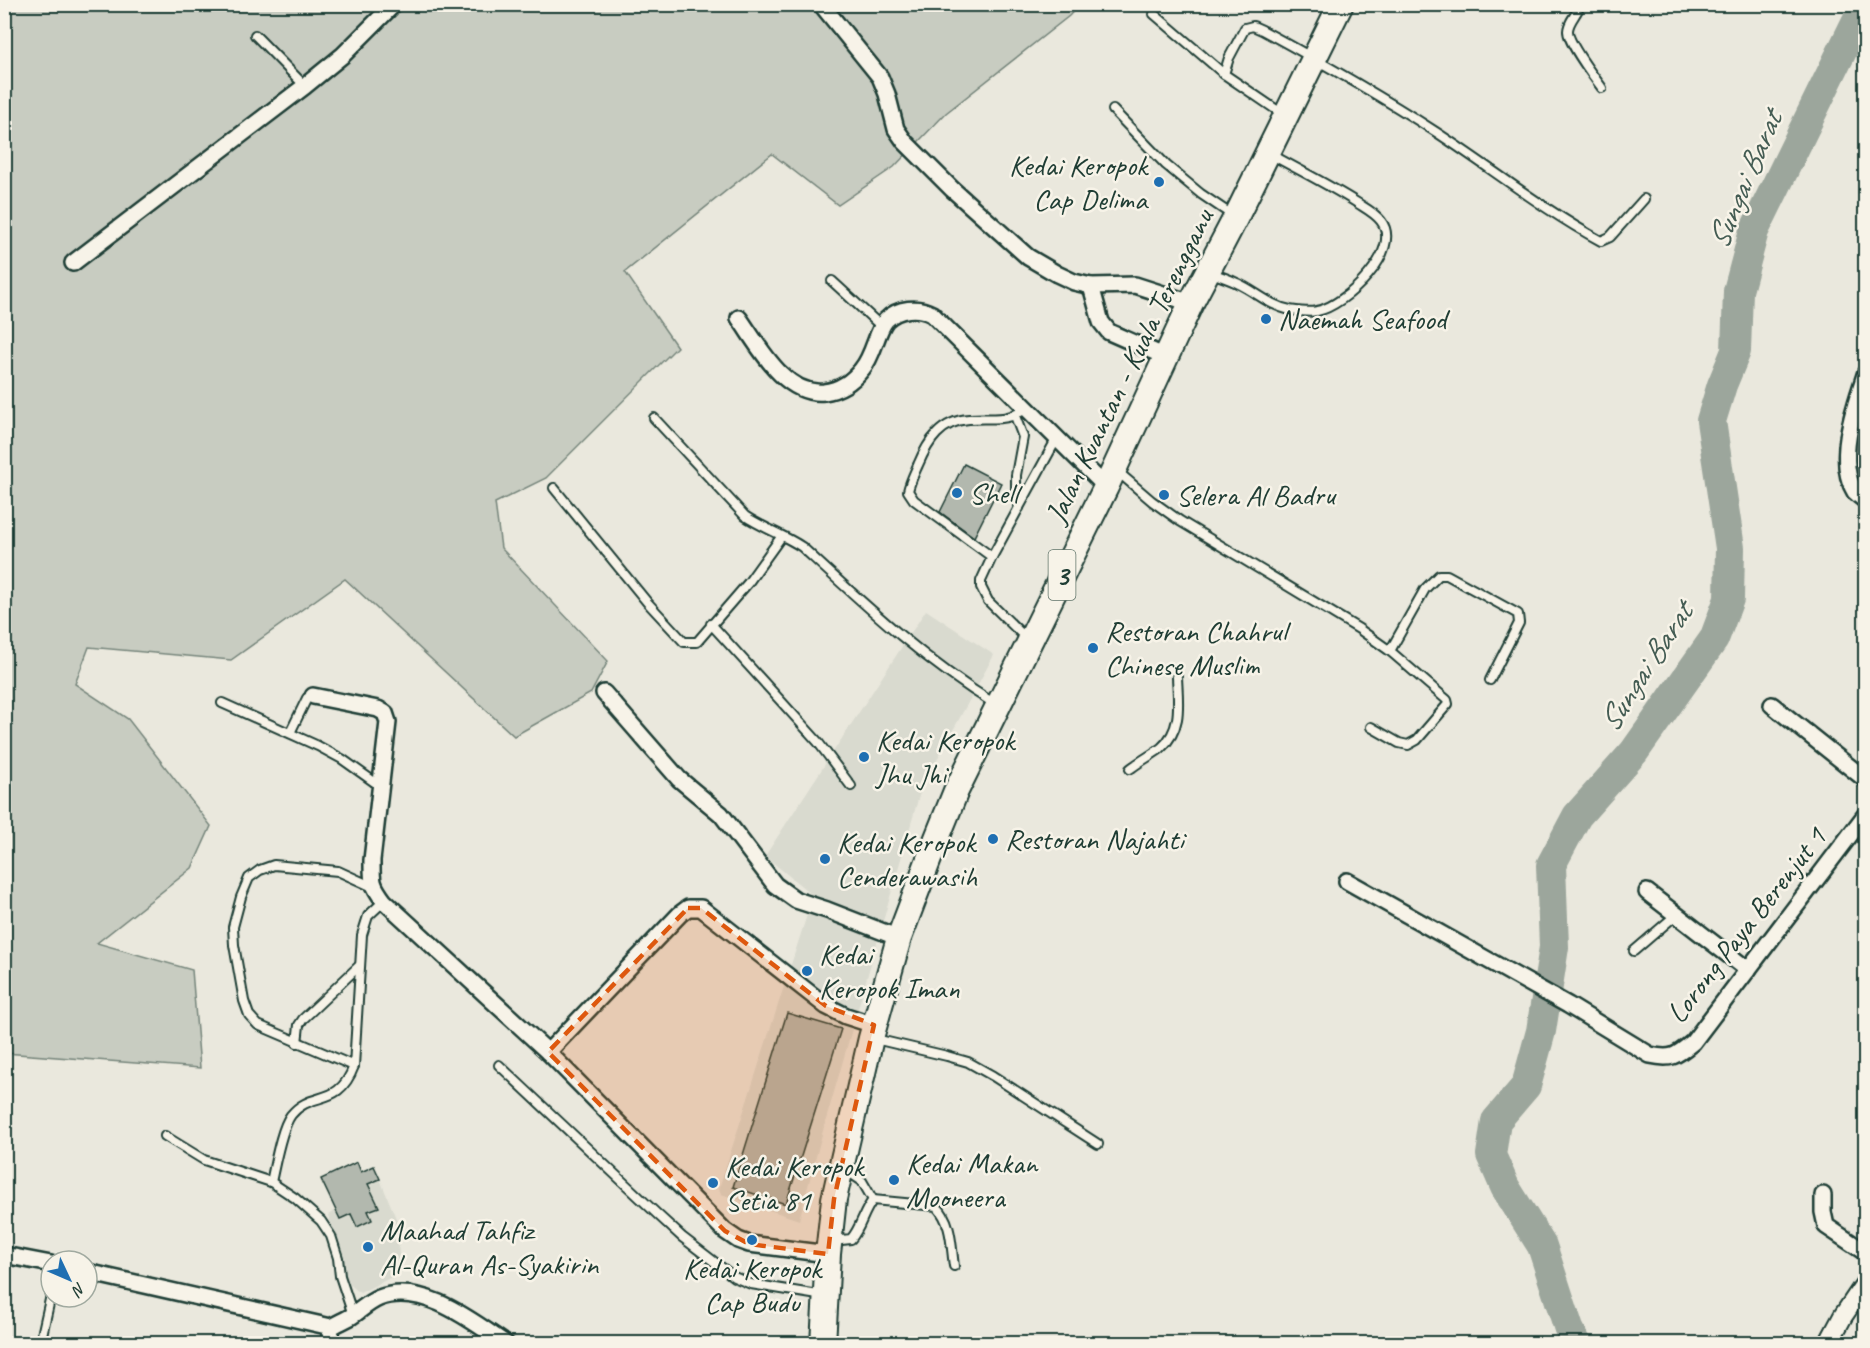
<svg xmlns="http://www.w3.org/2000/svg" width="1870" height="1348" font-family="Caveat,sans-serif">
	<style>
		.built { fill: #d9dacf }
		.green { fill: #c8ccc1; stroke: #74847a; stroke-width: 1.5 }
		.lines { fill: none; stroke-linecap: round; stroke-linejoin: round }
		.river { stroke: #9ca69c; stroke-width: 30 }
		.building { fill: #b2b8ae; stroke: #1f3d34; stroke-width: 1.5 }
		.service-casing { stroke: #1f3d34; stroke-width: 12 }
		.minor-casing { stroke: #1f3d34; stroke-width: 20 }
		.tertiary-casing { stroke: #1f3d34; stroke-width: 22 }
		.trunk-casing { stroke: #1f3d34; stroke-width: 28 }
		.service { stroke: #f7f3e8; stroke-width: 8 }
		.minor { stroke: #f7f3e8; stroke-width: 15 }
		.tertiary { stroke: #f7f3e8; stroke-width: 18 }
		.trunk { stroke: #f7f3e8; stroke-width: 24 }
		.marked { fill: #de580e; fill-opacity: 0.2; stroke: #de580e; stroke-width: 4.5; stroke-dasharray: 12 8; stroke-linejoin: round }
		.poi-dot { fill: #1f6fb2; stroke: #f7f3e8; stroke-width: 2 }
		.labels { text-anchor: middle; stroke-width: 5; stroke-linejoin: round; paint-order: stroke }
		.shield { fill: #f7f3e8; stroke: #60746a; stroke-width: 1.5 }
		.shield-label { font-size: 28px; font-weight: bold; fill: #1f3d34 }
		.poi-label { font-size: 30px; fill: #1f3d34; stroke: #f7f3e8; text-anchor: start }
		.street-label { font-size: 30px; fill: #1f3d34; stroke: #f7f3e8 }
		.water-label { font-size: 32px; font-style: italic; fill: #445c53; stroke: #f7f3e8 }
	</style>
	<rect width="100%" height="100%" fill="#eae8dd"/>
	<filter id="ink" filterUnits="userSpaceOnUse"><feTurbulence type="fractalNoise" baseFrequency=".0167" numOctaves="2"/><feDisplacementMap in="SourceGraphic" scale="12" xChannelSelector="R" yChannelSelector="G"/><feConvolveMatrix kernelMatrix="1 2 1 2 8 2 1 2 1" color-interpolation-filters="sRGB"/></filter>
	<g filter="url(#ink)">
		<g class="built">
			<polygon points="926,610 994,655 921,789 824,1127 799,1220 721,1194 719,1188 807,915 811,894 765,856"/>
			<polygon points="357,1162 362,1172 374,1166 380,1179 397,1221 400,1273 360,1293 347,1282 328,1215 336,1210 321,1179"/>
		</g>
		<polygon class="green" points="4,5 1079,5 1069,16 946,113 894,167 838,205 772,154 625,272 677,347 546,478 495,503 501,548 608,661 591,693 514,736 345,579 231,660 89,647 75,684 128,719 211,826 192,868 97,943 192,970 200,1068 5,1053"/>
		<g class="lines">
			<polyline class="river" points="1577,1344 1569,1329 1542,1246 1505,1187 1491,1155 1496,1121 1526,1086 1541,1031 1554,947 1551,865 1577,816 1634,752 1714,639 1729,599 1730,548 1711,421 1722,385 1736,351 1738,291 1754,231 1865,4"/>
		</g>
		<g class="building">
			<polygon points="964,464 1001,483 974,537 940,512"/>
			<polygon points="787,1013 841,1029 786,1204 733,1187"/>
			<polygon points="357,1162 361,1172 374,1166 380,1179 368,1184 379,1207 368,1211 372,1220 357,1227 351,1214 340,1219 321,1179"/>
		</g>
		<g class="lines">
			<g class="service-casing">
				<g id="service">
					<path d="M 1580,4 C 1578,14 1568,21 1568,31 C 1568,43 1594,77 1602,88"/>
					<polyline points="1154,14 1224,74"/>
					<polyline points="255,35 305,86"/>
					<polyline points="1113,110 1166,165 1201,194 1232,215"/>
					<path d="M 1284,115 L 1224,74 L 1229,58 L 1245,28 L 1253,26 L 1262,30 C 1321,62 1379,95 1436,132 C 1491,168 1544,210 1601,241 L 1610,237 L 1644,199"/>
					<path d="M 1211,273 C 1220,276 1229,279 1237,283 C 1255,291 1270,306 1290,310 C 1297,311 1310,313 1317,311 C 1345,306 1404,250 1381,221 C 1376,214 1367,209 1359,204 C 1331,186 1301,171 1272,155"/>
					<polyline points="832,281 882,327"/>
					<polyline points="1015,416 1023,437 1016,475 1016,489 1019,508"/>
					<path d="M 654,418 L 745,516 C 763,528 784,535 802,547 C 864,604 923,660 995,704"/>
					<polyline points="1117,471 1152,501 1180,521 1359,629 1390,651 1447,700 1448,704 1417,740 1408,745 1399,743 1371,727"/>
					<polyline points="554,488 647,602 684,642 697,642 748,583 781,537"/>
					<path d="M 992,557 L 914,500 L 908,491 C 910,482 914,474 918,465 C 928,441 941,421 969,419 C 994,417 1005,423 1027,408"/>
					<polyline points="711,624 818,742 851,786"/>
					<polyline points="1028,640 988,601 981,587 981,581 992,557 1057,438"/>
					<polyline points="1390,651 1425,589 1439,575 1447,575 1518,614 1519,623 1490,680"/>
					<polyline points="222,703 318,746 342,759 380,786"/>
					<polyline points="290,733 307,698 313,696"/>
					<path d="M 1130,769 C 1140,761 1152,755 1161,748 C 1183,729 1178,702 1177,677"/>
					<polyline points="1634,951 1677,914"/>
					<polyline points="875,1039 947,1056 968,1062 993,1076 1098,1144"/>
					<polyline points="297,1043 299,1025 303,1019 359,966"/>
					<polyline points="499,1065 656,1213 682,1237 734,1277 751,1284 824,1296"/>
					<polyline points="354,1066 258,1025 249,1015 244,1001 234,945 233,927 241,897 249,878 260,870 274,865 338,871 373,887"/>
					<polyline points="165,1136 204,1160 271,1182 295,1198 321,1221 331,1236 338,1258 340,1276 353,1315"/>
					<polyline points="844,1169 862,1181 873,1200"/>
					<path d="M 271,1182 C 275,1165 281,1128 291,1115 C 312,1089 338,1109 354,1066 L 362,935 L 368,916 L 384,901"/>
					<path d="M 832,1241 L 851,1239 C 861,1228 863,1212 873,1200 L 936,1206 C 952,1221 951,1246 954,1266"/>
					<polyline points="40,1344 51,1295"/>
				</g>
			</g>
			<g class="minor-casing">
				<g id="minor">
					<polyline points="821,4 880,77 887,94 896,129 905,142 952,189 1028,257 1057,274 1074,282 1091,286 1135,285 1191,303"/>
					<polyline points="73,263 305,86 343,55 394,4"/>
					<polyline points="1091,286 1101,322 1109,332 1166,357"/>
					<path d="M 739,318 C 759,346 784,396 824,392 C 840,390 852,382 862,369 C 874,355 876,332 886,320 C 898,308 918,306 932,314 L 1106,487"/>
					<path d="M 1866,372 C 1855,405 1835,460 1855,492 C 1858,495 1862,498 1866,501"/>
					<polyline points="604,693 679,779 721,814 775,885 796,900 827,910 899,938"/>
					<path d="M 313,696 L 378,709 L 385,713 L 388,722 L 372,860 C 372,881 371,884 384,901 L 548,1052 L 725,1231 L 738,1240 L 749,1244 L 828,1254"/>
					<polyline points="1772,705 1866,780"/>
					<path d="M 1347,881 L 1568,1005 L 1650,1055 C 1672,1060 1676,1056 1693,1042 L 1866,814"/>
					<polyline points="1647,892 1748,970"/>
					<polyline points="548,1052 680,914 688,908 701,908 826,1006 846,1016 874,1025"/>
					<polyline points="1823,1195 1823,1212 1826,1226 1866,1253"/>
					<polyline points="4,1255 51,1264"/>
					<path d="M 87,1272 L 331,1327 C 338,1323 345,1320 352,1316 C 361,1310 369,1302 379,1298 C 422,1281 472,1321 506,1344"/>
					<polyline points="329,1344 331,1327"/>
				</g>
			</g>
			<g class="tertiary-casing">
				<polyline id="tertiary" points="1828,1344 1843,1316 1866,1282"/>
			</g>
			<g class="trunk-casing">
				<polyline id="trunk" points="823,1344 828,1254 834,1199 841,1168 871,1038 899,938 935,843 956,791 1106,487 1191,303 1236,217 1341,4"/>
			</g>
			<use href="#service" class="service"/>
			<use href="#minor" class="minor"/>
			<use href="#tertiary" class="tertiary"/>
			<use href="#trunk" class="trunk"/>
		</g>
	</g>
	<path class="marked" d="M 688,908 L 701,908 L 826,1006 L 874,1025 L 834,1199 L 828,1254 L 749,1244 L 725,1231 L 548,1052 Z"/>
	<g class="poi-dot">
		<circle cx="1159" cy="182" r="6"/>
		<circle cx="1266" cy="319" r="6"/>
		<circle cx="957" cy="493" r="6"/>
		<circle cx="1164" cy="495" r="6"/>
		<circle cx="1093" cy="648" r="6"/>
		<circle cx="864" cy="757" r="6"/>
		<circle cx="993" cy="839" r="6"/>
		<circle cx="825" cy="859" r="6"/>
		<circle cx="807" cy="971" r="6"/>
		<circle cx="894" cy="1180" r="6"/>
		<circle cx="713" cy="1183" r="6"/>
		<circle cx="752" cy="1240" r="6"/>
		<circle cx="368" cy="1247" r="6"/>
	</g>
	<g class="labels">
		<rect class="shield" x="1048.5" y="550" width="27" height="50" rx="4.5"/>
		<g class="shield-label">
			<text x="1062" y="585">3</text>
		</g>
		<g class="poi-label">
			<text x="1147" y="175" text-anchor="end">Kedai Keropok<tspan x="1147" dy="34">Cap Delima</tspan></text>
			<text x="1278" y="329">Naemah Seafood</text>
			<text x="969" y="503">Shell</text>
			<text x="1176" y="505">Selera Al Badru</text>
			<text x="1105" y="641">Restoran Chahrul<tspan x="1105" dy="34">Chinese Muslim</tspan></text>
			<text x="876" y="750">Kedai Keropok<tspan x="876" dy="34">Jhu Jhi</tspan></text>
			<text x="1005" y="849">Restoran Najahti</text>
			<text x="837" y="852">Kedai Keropok<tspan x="837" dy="34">Cenderawasih</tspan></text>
			<text x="819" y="964">Kedai<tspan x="819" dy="34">Keropok Iman</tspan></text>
			<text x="906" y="1173">Kedai Makan<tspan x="906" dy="34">Mooneera</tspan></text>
			<text x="725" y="1176">Kedai Keropok<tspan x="725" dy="34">Setia 81</tspan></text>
			<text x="380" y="1240">Maahad Tahfiz<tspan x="380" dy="34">Al-Quran As-Syakirin</tspan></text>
			<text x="752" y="1278" text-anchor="middle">Kedai Keropok<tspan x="752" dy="34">Cap Budu</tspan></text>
		</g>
		<g class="street-label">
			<text transform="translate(1129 366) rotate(-64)" y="10">Jalan Kuantan - Kuala Terengganu</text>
			<text transform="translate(1746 925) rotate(-52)" y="10">Lorong Paya Berenjut 1</text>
		</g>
		<g class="water-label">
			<text transform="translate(1744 180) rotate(-67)" y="11">Sungai Barat</text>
			<text transform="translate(1645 667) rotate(-57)" y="11">Sungai Barat</text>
		</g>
	</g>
	<rect width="1870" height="1348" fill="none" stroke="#f7f3e8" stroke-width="24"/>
	<rect x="12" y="12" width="1846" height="1324" fill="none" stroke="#1f3d34" stroke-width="2" filter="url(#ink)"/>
	<g transform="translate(69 1279) rotate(134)"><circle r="28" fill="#f7f3e8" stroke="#a1aaa0" stroke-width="1.5"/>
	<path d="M0-4.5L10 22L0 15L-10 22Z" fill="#1f6fb2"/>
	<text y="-9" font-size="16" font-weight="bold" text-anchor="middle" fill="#1f3d34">N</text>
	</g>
</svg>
